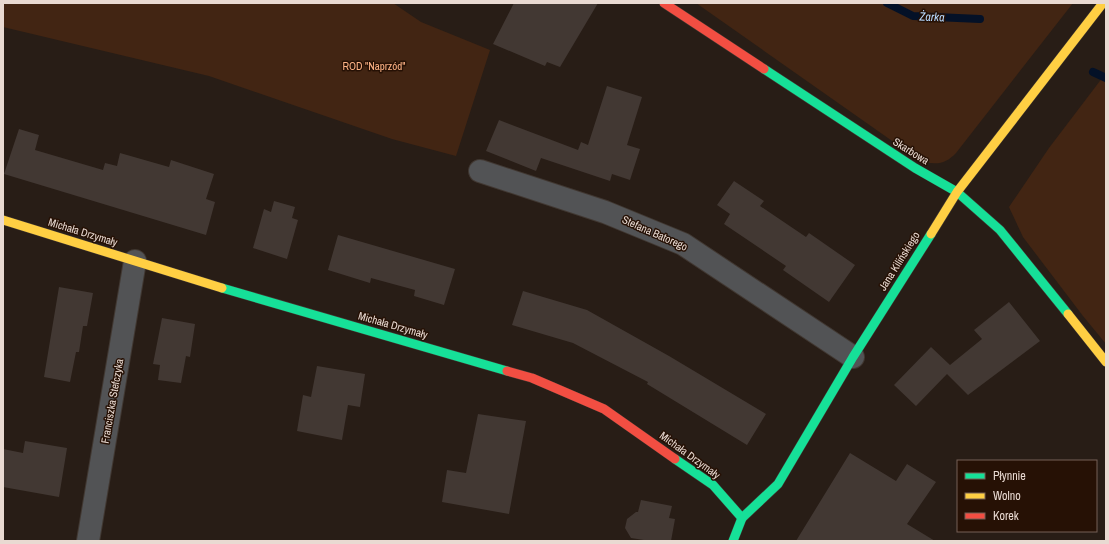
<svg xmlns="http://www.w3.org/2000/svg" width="1109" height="544" font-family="'Archivo Narrow',sans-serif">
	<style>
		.green { fill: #422513 }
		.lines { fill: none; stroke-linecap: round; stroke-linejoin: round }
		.stream { stroke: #041127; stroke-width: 8 }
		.building { fill: #423833 }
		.street-casing { stroke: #413832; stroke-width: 24 }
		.fast-casing { stroke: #413832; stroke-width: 10 }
		.slow-casing { stroke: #413832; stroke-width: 10 }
		.jam-casing { stroke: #413832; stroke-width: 10 }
		.street { stroke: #525355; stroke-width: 22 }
		.fast { stroke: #16e098; stroke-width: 9 }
		.slow { stroke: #ffcf43; stroke-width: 9 }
		.jam { stroke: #f24e42; stroke-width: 9 }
		.labels { text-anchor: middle; stroke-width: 3; stroke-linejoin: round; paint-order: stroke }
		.park-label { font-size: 11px; fill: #feb386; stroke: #261105 }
		.street-label { font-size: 11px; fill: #e9dad2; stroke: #261105 }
		.water-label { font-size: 12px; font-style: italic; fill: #b7daff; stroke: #261105 }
	</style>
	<rect width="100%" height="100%" fill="#281d16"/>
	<g class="green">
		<polygon points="3,3 393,3 421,22 490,50 456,156 392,139 209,76 3,27"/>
		<path d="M 696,3 L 1073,3 L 956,153 C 944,166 931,166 915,157 Z"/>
		<polygon points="1106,73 1106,344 1083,316 1023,237 1009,207 1049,148"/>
	</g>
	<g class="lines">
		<g class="stream">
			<polyline points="887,3 913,16 980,19"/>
			<polyline points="1093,72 1106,78"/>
		</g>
	</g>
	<g class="building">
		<polygon points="514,3 598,3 560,67 547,62 545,66 493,44"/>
		<polygon points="607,86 642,97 627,145 640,149 630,180 612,174 610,181 541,158 536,171 486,151 499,120 578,150 581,142 588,145"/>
		<polygon points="19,129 39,135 35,150 103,170 105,163 117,166 120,153 169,167 171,160 214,174 206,199 215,202 206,235 4,174"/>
		<polygon points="734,181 764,201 760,206 806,237 809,233 855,265 829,302 783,270 786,266 724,224 730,214 717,205"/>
		<polygon points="274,201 295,207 292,218 298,220 287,259 253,248 264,209 271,212"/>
		<polygon points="338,235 455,269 444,305 414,296 415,290 371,278 370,283 328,270"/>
		<polygon points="59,287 93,293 87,326 83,326 79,352 76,352 70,382 44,377"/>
		<polygon points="523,291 587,310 669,356 766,414 747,445 647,384 648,382 573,343 512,325"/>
		<polygon points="1009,302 1040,341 968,395 947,374 916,406 894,385 931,347 950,365 982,339 974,330"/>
		<polygon points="162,318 195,324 190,357 186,356 181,383 158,380 160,365 153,364"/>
		<polygon points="317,366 365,374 360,407 348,405 342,440 297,431 303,395 311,397"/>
		<polygon points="478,414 526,421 509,514 442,502 447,470 466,473"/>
		<polygon points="25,441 67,448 59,497 3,487 3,449 23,453"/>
		<polygon points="850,453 896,481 907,464 936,482 907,524 935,541 796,541"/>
		<polygon points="641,500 672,506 669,518 675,519 671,541 650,541 631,538 625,528 627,519 636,512 638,512"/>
	</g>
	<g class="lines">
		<g class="street-casing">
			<g id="street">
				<polyline points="480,171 605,212 683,244 853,357"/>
				<polyline points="88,541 135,261"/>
			</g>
		</g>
		<g class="fast-casing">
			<g id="fast">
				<polyline points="764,69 915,168 957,192 1000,230 1068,314"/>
				<polyline points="222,288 507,371"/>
				<polyline points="675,459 713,485 742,518"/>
				<polyline points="733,541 742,518 778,484 853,357 931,234"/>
			</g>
		</g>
		<g class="slow-casing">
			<g id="slow">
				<polyline points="3,220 222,288"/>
				<polyline points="931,234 957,192 1103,3"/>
				<polyline points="1068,314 1106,362"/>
			</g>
		</g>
		<g class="jam-casing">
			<g id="jam">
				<polyline points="664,3 764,69"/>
				<polyline points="507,371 532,378 604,409 675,459"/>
			</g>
		</g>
		<use href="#street" class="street"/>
		<use href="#fast" class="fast"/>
		<use href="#slow" class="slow"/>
		<use href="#jam" class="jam"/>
	</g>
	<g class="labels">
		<g class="park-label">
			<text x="374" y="70">ROD "Naprzód"</text>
		</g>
		<g class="street-label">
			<text transform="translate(911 151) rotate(32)" y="4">Skarbowa</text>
			<text transform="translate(83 232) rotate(17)" y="4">Michała Drzymały</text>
			<text transform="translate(655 233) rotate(24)" y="4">Stefana Batorego</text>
			<text transform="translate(899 261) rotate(-58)" y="4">Jana Kilińskiego</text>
			<text transform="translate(393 325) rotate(16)" y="4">Michała Drzymały</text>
			<text transform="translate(112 401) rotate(-80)" y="4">Franciszka Stefczyka</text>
			<text transform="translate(690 455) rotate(36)" y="4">Michała Drzymały</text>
		</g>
		<g class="water-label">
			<text transform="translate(932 17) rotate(2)" y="4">Żarka</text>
		</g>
	</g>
	<rect width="1109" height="544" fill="none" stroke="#e9dad2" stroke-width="8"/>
	<rect x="957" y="460" width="140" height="72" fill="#261105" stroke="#746157"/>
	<rect x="965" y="473" width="20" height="6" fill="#16e098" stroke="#746157"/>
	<text x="993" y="480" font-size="12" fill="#e9dad2">Płynnie</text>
	<rect x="965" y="493" width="20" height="6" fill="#ffcf43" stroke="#746157"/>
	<text x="993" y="500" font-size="12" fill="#e9dad2">Wolno</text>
	<rect x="965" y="513" width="20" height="6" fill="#f24e42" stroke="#746157"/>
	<text x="993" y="520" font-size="12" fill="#e9dad2">Korek</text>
</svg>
